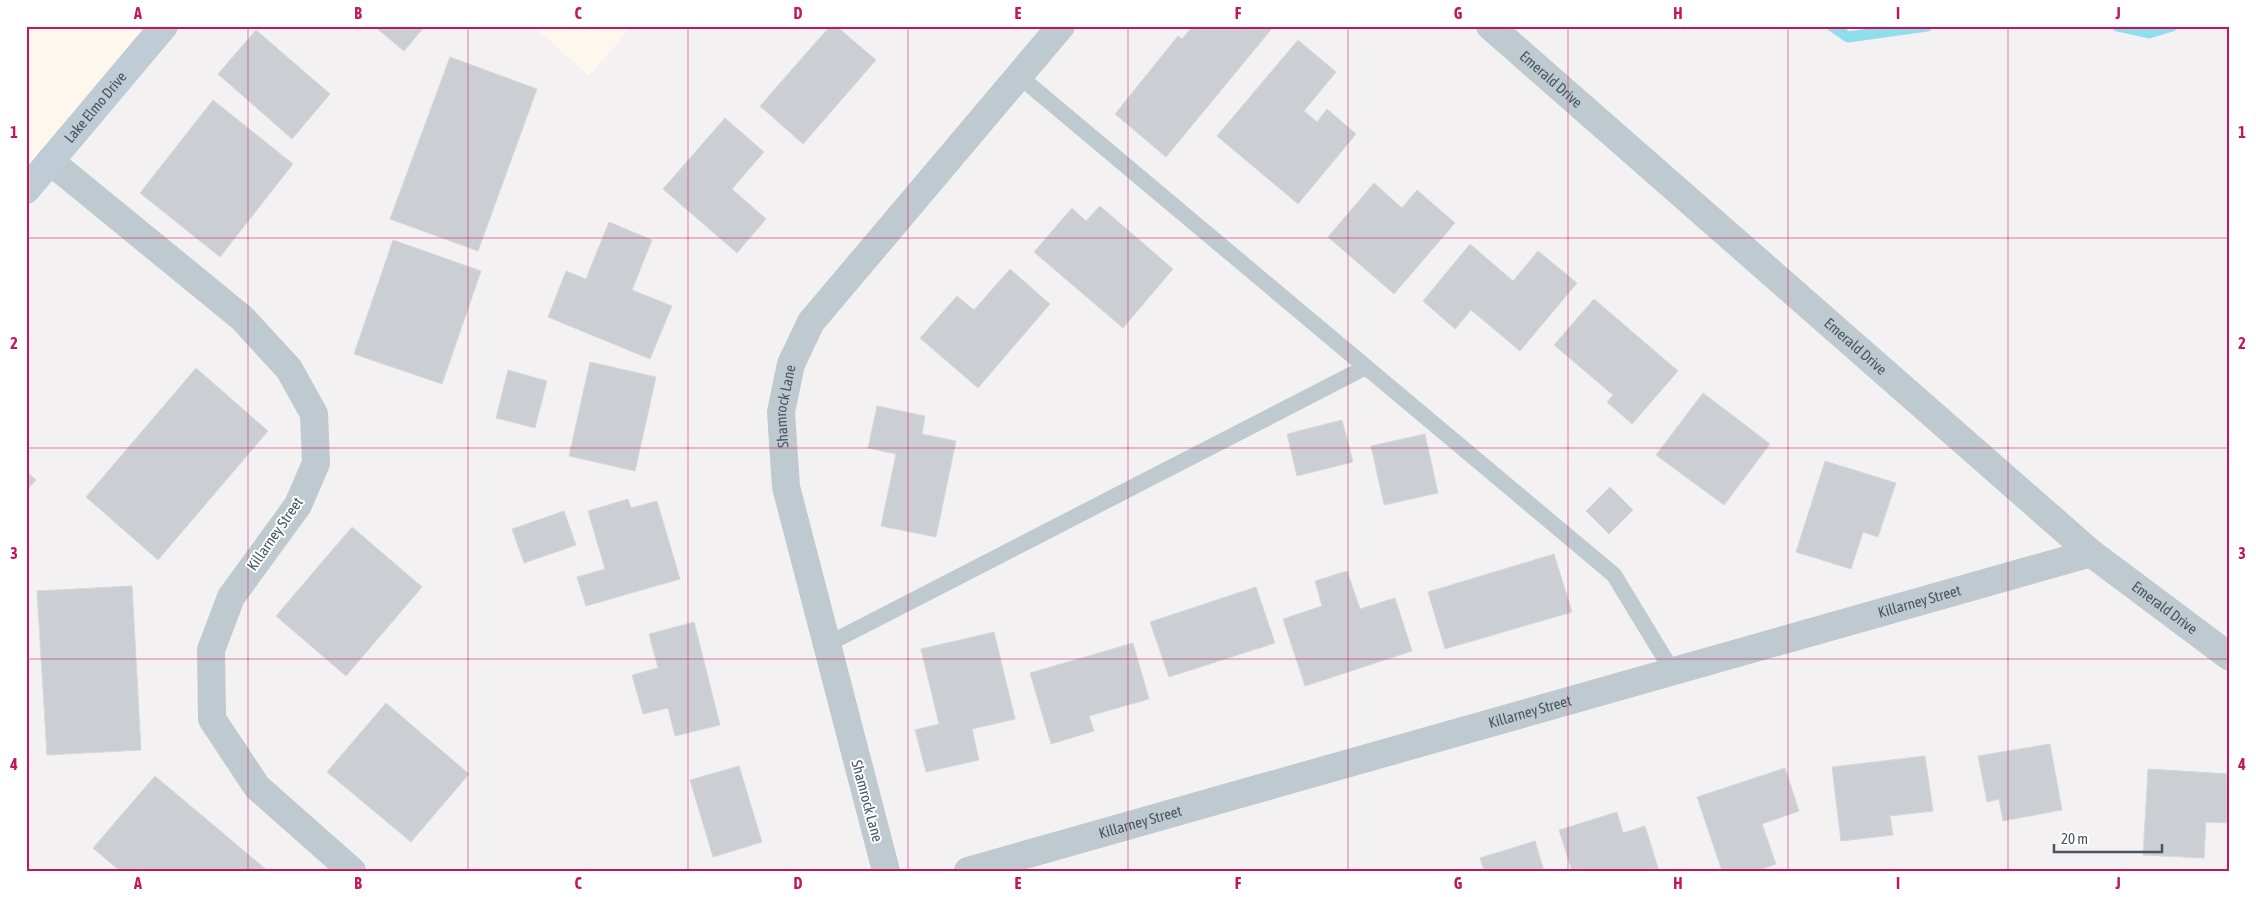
<svg xmlns="http://www.w3.org/2000/svg" width="2256" height="897" font-family="'Asap Condensed',sans-serif">
	<style>
		.commercial { fill: #fdf7ed }
		.lines { fill: none; stroke-linecap: round; stroke-linejoin: round }
		.stream { stroke: #8edeed; stroke-width: 11 }
		.building { fill: #cbcfd4; stroke: #d5d8dd }
		.service { stroke: #bfc9d0; stroke-width: 16 }
		.minor { stroke: #bfc9d0; stroke-width: 28 }
		.secondary { stroke: #bfcbd5; stroke-width: 28 }
		.grid { fill: none; stroke: #c2185b; stroke-width: 1; stroke-opacity: 0.55 }
		.labels { text-anchor: middle; stroke-width: 4; stroke-linejoin: round; paint-order: stroke }
		.street-label { font-size: 15px; fill: #49565f; stroke: #fff }
		.neatline { fill: none; stroke: #c2185b; stroke-width: 2 }
		.grid-label { font-size: 16px; text-anchor: middle; font-weight: bold; fill: #c2185b }
	</style>
	<rect width="100%" height="100%" fill="#f4f1f2"/>
	<g class="commercial">
		<polygon points="26,26 164,26 26,191"/>
		<polygon points="533,26 632,26 589,76"/>
	</g>
	<g class="lines">
		<g class="stream">
			<polyline points="1832,26 1848,37 1927,26"/>
			<polyline points="2117,26 2149,33 2172,26"/>
		</g>
	</g>
	<g class="building">
		<polygon points="374,26 425,26 404,51"/>
		<polygon points="830,26 836,26 876,60 803,144 760,106"/>
		<polygon points="1193,26 1274,26 1166,157 1115,114 1178,36 1182,39"/>
		<polygon points="256,30 330,94 292,139 218,74"/>
		<polygon points="1298,40 1336,72 1304,111 1317,122 1327,109 1356,134 1298,204 1217,136"/>
		<polygon points="450,57 537,89 478,251 390,219"/>
		<polygon points="213,100 293,164 220,257 140,193"/>
		<polygon points="725,118 764,152 732,189 766,219 737,253 663,189"/>
		<polygon points="1374,183 1402,208 1417,190 1455,223 1394,294 1328,237"/>
		<polygon points="1100,206 1173,269 1123,328 1034,252 1072,208 1086,221"/>
		<polygon points="609,222 652,240 632,290 672,306 650,359 548,317 566,271 586,279"/>
		<polygon points="393,240 481,271 442,384 354,354"/>
		<polygon points="1470,244 1513,281 1538,251 1577,283 1520,351 1471,310 1455,329 1423,301"/>
		<polygon points="1010,269 1050,304 978,388 920,338 957,296 974,310"/>
		<polygon points="1594,299 1678,371 1632,424 1607,402 1613,395 1554,345"/>
		<polygon points="590,362 656,377 635,471 569,456"/>
		<polygon points="196,368 268,431 158,560 86,497"/>
		<polygon points="508,370 547,381 535,428 496,418"/>
		<polygon points="1703,393 1770,444 1724,505 1656,455"/>
		<polygon points="877,406 925,416 922,434 956,441 936,537 881,526 896,454 868,448"/>
		<polygon points="1342,420 1353,462 1297,476 1287,434"/>
		<polygon points="1425,434 1438,493 1384,505 1371,446"/>
		<polygon points="1825,461 1896,483 1878,537 1863,532 1851,569 1796,552"/>
		<polygon points="26,471 36,480 26,491"/>
		<polygon points="1610,487 1633,510 1609,534 1586,511"/>
		<polygon points="628,499 631,508 657,501 680,579 586,606 577,577 605,569 588,511"/>
		<polygon points="564,511 576,545 524,563 512,529"/>
		<polygon points="352,527 422,587 346,676 276,616"/>
		<polygon points="1554,554 1572,612 1445,649 1428,592"/>
		<polygon points="1347,571 1360,609 1395,598 1412,651 1305,686 1283,619 1322,606 1315,581"/>
		<polygon points="132,586 141,750 47,755 37,591"/>
		<polygon points="1256,587 1275,643 1169,677 1150,622"/>
		<polygon points="694,622 720,725 675,736 668,708 643,714 632,675 658,668 649,634"/>
		<polygon points="994,632 1015,719 972,729 979,760 926,772 915,730 939,724 921,649"/>
		<polygon points="1133,643 1149,699 1089,716 1094,731 1051,744 1030,673"/>
		<polygon points="386,703 469,774 411,842 327,772"/>
		<polygon points="2050,744 2062,810 2003,821 1999,799 1987,802 1978,756"/>
		<polygon points="1925,756 1933,811 1890,816 1893,835 1841,841 1832,767"/>
		<polygon points="739,766 762,842 713,857 690,780"/>
		<polygon points="1785,768 1799,811 1762,824 1776,864 1757,871 1722,871 1697,797"/>
		<polygon points="2148,769 2230,774 2230,823 2206,822 2204,858 2143,855"/>
		<polygon points="155,776 268,871 120,871 93,848"/>
		<polygon points="1617,812 1623,833 1645,826 1659,871 1572,871 1559,830"/>
		<polygon points="1535,841 1544,871 1484,871 1480,858"/>
	</g>
	<g class="lines">
		<g class="service">
			<polyline points="1019,76 1614,575 1673,672"/>
			<polyline points="826,645 1366,367"/>
		</g>
		<g class="minor">
			<path id="s1" d="M 1490,26 L 2091,553 L 2230,657"/>
			<polyline points="50,161 242,318 289,369 314,414 316,463 298,505 231,597 211,650 212,719 257,787 352,871"/>
			<path id="s2" d="M 886,871 L 786,487 L 781,412 L 791,364 L 811,322 L 1061,26"/>
			<path id="s3" d="M 968,871 L 2091,553"/>
		</g>
		<path class="secondary" id="s4" d="M 26,190 L 164,26"/>
	</g>
	<path class="grid" d="M 248,26 L 248,871M 468,26 L 468,871M 688,26 L 688,871M 908,26 L 908,871M 1128,26 L 1128,871M 1348,26 L 1348,871M 1568,26 L 1568,871M 1788,26 L 1788,871M 2008,26 L 2008,871M 26,238 L 2230,238M 26,448 L 2230,448M 26,659 L 2230,659"/>
	<g class="labels">
		<g class="street-label">
			<text dy="5" stroke="none"><textPath href="#s1" startOffset="81">Emerald Drive</textPath></text>
			<text dy="5" stroke="none"><textPath href="#s4" startOffset="108">Lake Elmo Drive</textPath></text>
			<text dy="5" stroke="none"><textPath href="#s1" startOffset="486">Emerald Drive</textPath></text>
			<text dy="5" stroke="none"><textPath href="#s2" startOffset="478">Shamrock Lane</textPath></text>
			<text transform="translate(275 534) rotate(-55)" y="5">Killarney Street</text>
			<text dy="5" stroke="none"><textPath href="#s3" startOffset="989">Killarney Street</textPath></text>
			<text dy="5" stroke="none"><textPath href="#s1" startOffset="891">Emerald Drive</textPath></text>
			<text dy="5" stroke="none"><textPath href="#s3" startOffset="584">Killarney Street</textPath></text>
			<text transform="translate(867 801) rotate(75)" y="5">Shamrock Lane</text>
			<text dy="5" stroke="none"><textPath href="#s3" startOffset="179">Killarney Street</textPath></text>
		</g>
	</g>
	<rect width="2256" height="897" fill="none" stroke="#ffffff" stroke-width="55"/>
	<path d="M2054 844v8h108v-8" fill="none" stroke="#49565f" stroke-width="2.5"/>
	<text x="2061" y="844" font-size="15" fill="#49565f" stroke="#ffffff" stroke-width="4" paint-order="stroke">20 m</text>
	<rect x="28" y="28" width="2200" height="842" class="neatline"/>
	<g class="grid-label">
		<text x="138" y="19">A</text>
		<text x="358" y="19">B</text>
		<text x="578" y="19">C</text>
		<text x="798" y="19">D</text>
		<text x="1018" y="19">E</text>
		<text x="1238" y="19">F</text>
		<text x="1458" y="19">G</text>
		<text x="1678" y="19">H</text>
		<text x="1898" y="19">I</text>
		<text x="2118" y="19">J</text>
		<text x="14" y="138">1</text>
		<text x="2242" y="138">1</text>
		<text x="14" y="349">2</text>
		<text x="2242" y="349">2</text>
		<text x="14" y="559">3</text>
		<text x="2242" y="559">3</text>
		<text x="14" y="770">4</text>
		<text x="2242" y="770">4</text>
		<text x="138" y="889">A</text>
		<text x="358" y="889">B</text>
		<text x="578" y="889">C</text>
		<text x="798" y="889">D</text>
		<text x="1018" y="889">E</text>
		<text x="1238" y="889">F</text>
		<text x="1458" y="889">G</text>
		<text x="1678" y="889">H</text>
		<text x="1898" y="889">I</text>
		<text x="2118" y="889">J</text>
	</g>
</svg>
